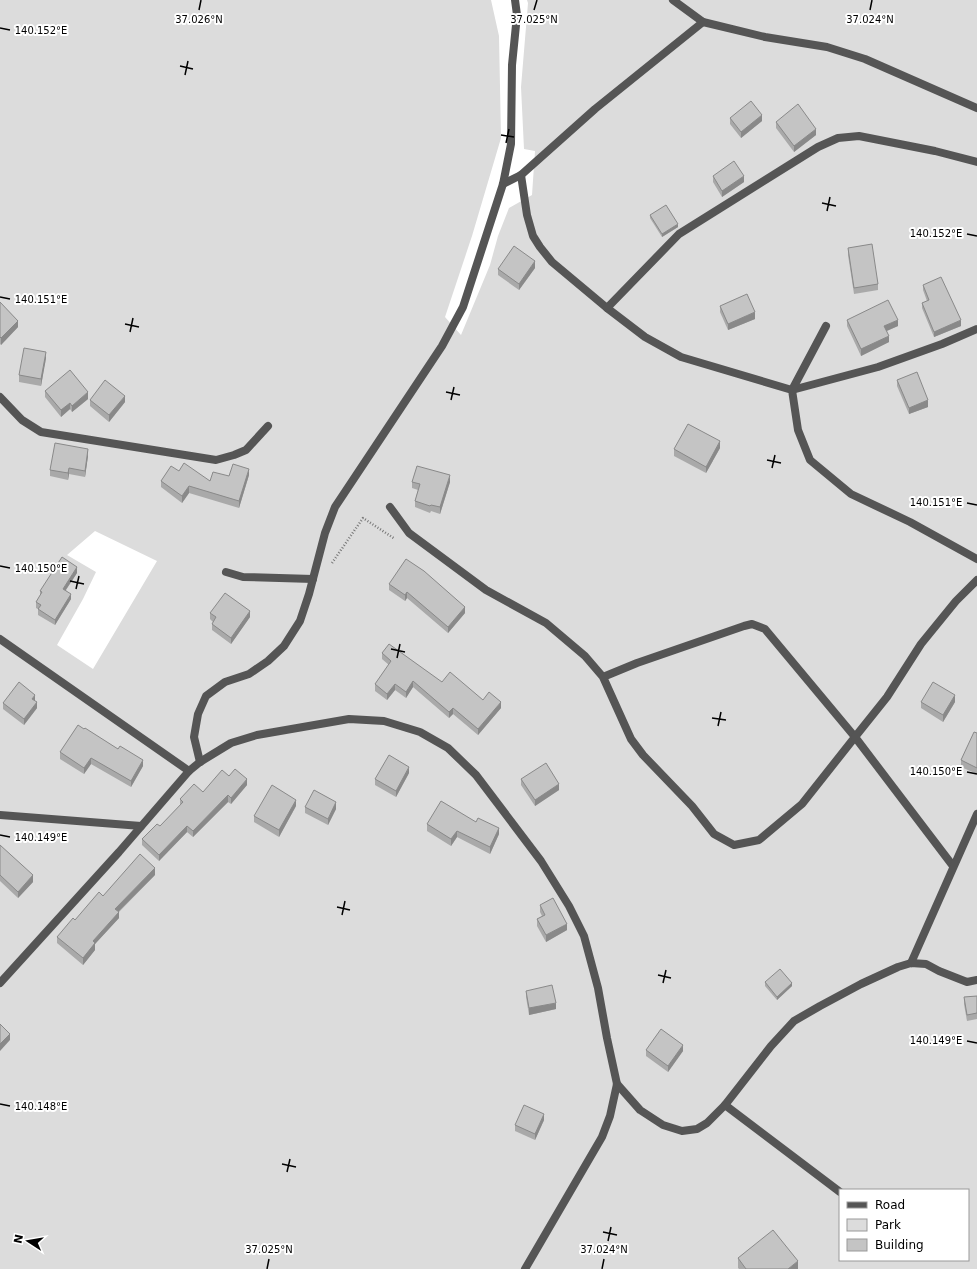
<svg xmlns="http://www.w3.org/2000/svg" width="977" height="1269" font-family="'DejaVu Sans',sans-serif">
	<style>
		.green { fill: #dcdcdc; fill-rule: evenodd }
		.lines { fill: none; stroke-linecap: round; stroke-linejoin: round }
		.path { stroke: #777; stroke-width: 2.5; stroke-dasharray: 1 2; stroke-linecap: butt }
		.service { stroke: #555; stroke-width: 8 }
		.minor { stroke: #555; stroke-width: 8 }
		.wall { fill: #a9a9a9 }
		.shaded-wall { fill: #898989 }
		.building { fill: #c4c4c4; stroke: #898989 }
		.ticks { fill: none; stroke: #000; stroke-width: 1.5 }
		.ticks-label { font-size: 10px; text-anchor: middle; fill: #000; stroke: #fff; stroke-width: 4; stroke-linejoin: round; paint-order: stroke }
	</style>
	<rect width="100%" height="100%" fill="#fff"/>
	<path class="green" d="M 0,0 L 491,0 L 499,36 L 501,138 L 472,236 L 445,317 L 461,335 L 490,265 L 498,236 L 509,208 L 532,195 L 535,151 L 524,149 L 521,87 L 528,3 L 527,0 L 977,0 L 977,1269 L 0,1269 ZM 95,531 L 157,561 L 93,669 L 57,645 L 83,599 L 96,572 L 67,555 ZM 840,1190 L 968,1190 L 968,1260 L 840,1260 Z"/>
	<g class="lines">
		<polyline class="path" points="332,563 363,518 395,539"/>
		<g class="service">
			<polyline points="673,0 703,22 765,37 827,47 865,59 977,108"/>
			<polyline points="521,175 527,215 533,236 540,247 552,262 607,308 645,337 681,357 792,390 798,430 810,460 851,494 910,522 977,559"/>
			<polyline points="503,184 521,175 595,109 703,22"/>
			<polyline points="607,308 679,234 818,147 838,138 859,136 935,151 977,162"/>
			<polyline points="792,390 878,367 942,344 977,329"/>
			<polyline points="792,390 826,326"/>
			<polyline points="0,397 22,420 41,432 216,460 234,455 246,450 268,426"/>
			<polyline points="390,507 409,533 486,590 546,623 585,656 603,677 631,739 643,755 692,806 714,834 734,845 759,840 802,804 855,737 765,629 752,624 744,626 637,663 603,677"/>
			<polyline points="226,572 243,577 313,579"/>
			<polyline points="0,639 189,771"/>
			<polyline points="953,866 855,737 887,697 921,644 956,601 977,580"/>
			<polyline points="911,963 977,814"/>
			<polyline points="725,1105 840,1192"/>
		</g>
		<g class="minor">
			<polyline points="200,762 194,737 198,714 206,696 225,682 249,674 268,661 284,646 300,621 309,594 325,533 335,507 442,346 463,307 503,184 511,144 512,65 517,15 515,0"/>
			<polyline points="0,815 141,826"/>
			<polyline points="0,983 119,852 189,771 200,762 231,743 257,735 349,719 384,721 420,732 448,748 476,775 541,861 569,906 584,936 598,988 607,1038 617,1084 610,1116 602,1137 525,1269"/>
			<polyline points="617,1084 640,1110 663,1125 682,1131 697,1129 707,1123 725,1105 771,1046 794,1021 820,1006 861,984 898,967 911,963 926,964 939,971 967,982 977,980"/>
		</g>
	</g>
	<g class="wall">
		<polygon points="730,118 762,121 741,138 730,124"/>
		<polygon points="776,122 816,135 794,152 776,128"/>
		<polygon points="713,176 744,182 722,197 713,182"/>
		<polygon points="650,215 678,227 662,237 650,218"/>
		<polygon points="848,248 878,284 878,290 854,294 848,255"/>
		<polygon points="535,268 519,290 498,275 498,269"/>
		<polygon points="923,285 961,326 934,337 922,308 922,303 927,301 923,290"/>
		<polygon points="0,302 18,327 1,345 0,344"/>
		<polygon points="720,306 755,319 728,330 720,312"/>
		<polygon points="847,320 898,326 887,331 889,342 861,356 847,326"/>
		<polygon points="46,358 41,386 19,382 19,375"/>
		<polygon points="897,380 928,407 909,414 897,386"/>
		<polygon points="45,391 88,399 72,412 70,409 61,417 45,397"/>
		<polygon points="90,400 125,402 109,422 90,406"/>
		<polygon points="720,448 706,473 674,456 674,449"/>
		<polygon points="88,456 85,477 69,474 68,480 50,476 50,470"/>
		<polygon points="179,471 210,481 229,476 249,475 239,508 189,493 182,503 161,487 161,481"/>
		<polygon points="412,482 450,482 440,514 431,511 430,513 415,507 415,501 418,490 412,488"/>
		<polygon points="77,573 66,590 71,599 55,625 38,615 38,609 36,608 36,602 40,596 40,591"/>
		<polygon points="389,584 465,613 448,633 407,598 405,601 389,590"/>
		<polygon points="210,613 250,617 231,644 212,630 212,624 213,622 210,619"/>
		<polygon points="382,653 442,682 501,708 478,735 453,714 449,718 413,687 406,698 395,690 387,700 375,691 375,684 389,665 382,659"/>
		<polygon points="35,701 37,708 24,725 3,709 3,703"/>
		<polygon points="921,702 955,702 943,722 921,708"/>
		<polygon points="977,733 977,774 961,767 961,760"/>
		<polygon points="60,752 143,766 131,787 91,764 84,774 60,759"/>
		<polygon points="409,773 396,797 375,785 375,779"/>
		<polygon points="521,779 559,790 535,806 521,785"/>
		<polygon points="247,785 231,804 228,802 193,837 187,832 159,861 142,845 142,839 160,826 180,806 180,799 203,792"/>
		<polygon points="296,806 279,837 254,822 254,816"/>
		<polygon points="305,807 336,809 328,825 305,813"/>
		<polygon points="476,822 499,834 490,854 457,837 451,846 427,831 427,824"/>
		<polygon points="0,845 33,882 18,898 0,881"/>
		<polygon points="155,875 119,912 119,918 95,944 95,950 83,965 57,943 57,937 75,920 103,896"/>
		<polygon points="540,905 567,930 546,942 537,926 537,919 542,916 540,912"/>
		<polygon points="765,982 792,986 777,1000 765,986"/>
		<polygon points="526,991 556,1009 529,1015 526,997"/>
		<polygon points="977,996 977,1019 967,1021 964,1004 964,997"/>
		<polygon points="646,1050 683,1051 668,1072 646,1056"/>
		<polygon points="544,1120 535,1140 515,1131 515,1125"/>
		<polygon points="738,1258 798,1269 739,1269 738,1268"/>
	</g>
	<g class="shaded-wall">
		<polygon points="762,115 762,121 741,138 741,132"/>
		<polygon points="816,129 816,135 794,152 794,146"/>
		<polygon points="744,176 744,182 722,197 722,191"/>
		<polygon points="678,224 678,227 662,237 662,234"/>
		<polygon points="535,261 535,268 519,290 519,284"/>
		<polygon points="755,312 755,319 728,330 728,324"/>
		<polygon points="898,320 898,326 884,332 884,326"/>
		<polygon points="961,320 961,326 934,337 934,332"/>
		<polygon points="18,321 18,327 1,345 1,338"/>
		<polygon points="889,336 889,342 861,356 861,349"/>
		<polygon points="46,352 46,358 41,386 41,379"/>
		<polygon points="88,392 88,399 72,412 72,406"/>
		<polygon points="125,396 125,402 109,422 109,415"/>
		<polygon points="928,400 928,407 909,414 909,408"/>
		<polygon points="70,403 70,409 61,417 61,410"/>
		<polygon points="720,441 720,448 706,473 706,467"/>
		<polygon points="88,449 88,456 85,477 85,471"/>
		<polygon points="69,468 69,474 68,480 68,473"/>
		<polygon points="249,469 249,475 239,508 239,501"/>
		<polygon points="450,475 450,482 440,514 440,507"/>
		<polygon points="189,486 189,493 182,503 182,496"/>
		<polygon points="77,567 77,573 63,594 63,589"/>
		<polygon points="407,592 407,598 405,601 405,595"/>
		<polygon points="71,594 71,599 55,625 55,620"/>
		<polygon points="465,607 465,613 448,633 448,627"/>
		<polygon points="250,611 250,617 231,644 231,638"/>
		<polygon points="413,681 413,687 406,698 406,692"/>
		<polygon points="395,684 395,690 387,700 387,694"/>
		<polygon points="35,695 35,701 32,699"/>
		<polygon points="955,695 955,702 943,722 943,715"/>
		<polygon points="37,702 37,708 24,725 24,719"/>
		<polygon points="501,702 501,708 478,735 478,729"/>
		<polygon points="453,708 453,714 449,718 449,712"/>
		<polygon points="91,758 91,764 84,774 84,768"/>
		<polygon points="143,760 143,766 131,787 131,781"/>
		<polygon points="409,767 409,773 396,797 396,791"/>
		<polygon points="247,779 247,785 231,804 231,798"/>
		<polygon points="559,784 559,790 535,806 535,800"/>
		<polygon points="228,795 228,802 193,837 193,831"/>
		<polygon points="296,800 296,806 279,837 279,830"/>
		<polygon points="336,802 336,809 328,825 328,819"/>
		<polygon points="187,826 187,832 159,861 159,855"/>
		<polygon points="499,828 499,834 490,854 490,847"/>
		<polygon points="457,831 457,837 451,846 451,839"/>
		<polygon points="155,868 155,875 115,915 115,909"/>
		<polygon points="33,875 33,882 18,898 18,892"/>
		<polygon points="119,912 119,918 95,944 95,950 83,965 83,958 93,941"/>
		<polygon points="567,924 567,930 546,942 546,935"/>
		<polygon points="792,983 792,986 777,1000 777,997"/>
		<polygon points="556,1003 556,1009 529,1015 529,1008"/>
		<polygon points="10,1034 10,1040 0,1051 0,1044"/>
		<polygon points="683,1045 683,1051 668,1072 668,1066"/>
		<polygon points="544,1114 544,1120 535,1140 535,1134"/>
		<polygon points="798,1261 798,1269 788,1269"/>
	</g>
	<g class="building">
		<polygon points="751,101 762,115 741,132 730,118"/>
		<polygon points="798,104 816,129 794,146 776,122"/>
		<polygon points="734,161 744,176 722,191 713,176"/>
		<polygon points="666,205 678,224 662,234 650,215"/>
		<polygon points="872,244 878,284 854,288 848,248"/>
		<polygon points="514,246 535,261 519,284 498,269"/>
		<polygon points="941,277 961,320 934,332 922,303 929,300 923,285"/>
		<polygon points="747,294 755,312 728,324 720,306"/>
		<polygon points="888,300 898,320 884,326 889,336 861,349 847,320"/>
		<polygon points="0,302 18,321 1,338 0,337"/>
		<polygon points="24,348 46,352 41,379 19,375"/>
		<polygon points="70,370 88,392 72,406 70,403 61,410 45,391"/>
		<polygon points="917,372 928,400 909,408 897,380"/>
		<polygon points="105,380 125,396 109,415 90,400"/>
		<polygon points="688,424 720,441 706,467 674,449"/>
		<polygon points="55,443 88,449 85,471 69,468 68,473 50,470"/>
		<polygon points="184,463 210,481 213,472 229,476 233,464 249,469 239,501 189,486 182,496 161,481 171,466 179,471"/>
		<polygon points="417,466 450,475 440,507 431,505 430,506 415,501 420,484 412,482"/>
		<polygon points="62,557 77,567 63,589 71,594 55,620 38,609 41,605 36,602 42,592 40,591"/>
		<polygon points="406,559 424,571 465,607 448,627 407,592 405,595 389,584"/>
		<polygon points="225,593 250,611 231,638 212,624 216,617 210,613"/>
		<polygon points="389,644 442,682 450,672 483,700 489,692 501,702 478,729 453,708 449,712 413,681 406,692 395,684 387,694 375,684 391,661 382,653"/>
		<polygon points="19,682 35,695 32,699 37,702 24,719 3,703"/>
		<polygon points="933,682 955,695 943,715 921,702"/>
		<polygon points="78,725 84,729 85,728 118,749 120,746 143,760 131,781 91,758 84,768 60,752"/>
		<polygon points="974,732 977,733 977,768 961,760"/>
		<polygon points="389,755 409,767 396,791 375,779"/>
		<polygon points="546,763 559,784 535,800 521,779"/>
		<polygon points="235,769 247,779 231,798 228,795 193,831 187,826 159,855 142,839 157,824 160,826 183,802 180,799 194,784 203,792 222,770 229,776"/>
		<polygon points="272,785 296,800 279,830 254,816"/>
		<polygon points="314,790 336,802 328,819 305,807"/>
		<polygon points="441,801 476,822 478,818 499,828 490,847 457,831 451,839 427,824"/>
		<polygon points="0,845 33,875 18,892 0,875"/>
		<polygon points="140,854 155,868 115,909 119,912 93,941 95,943 83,958 57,937 73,918 75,920 99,892 103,896"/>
		<polygon points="553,898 567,924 546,935 537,919 545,915 540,905"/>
		<polygon points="780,969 792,983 777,997 765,982"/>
		<polygon points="552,985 556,1003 529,1008 526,991"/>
		<polygon points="977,996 977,1013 967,1015 964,997"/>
		<polygon points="0,1024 10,1034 0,1044"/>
		<polygon points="661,1029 683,1045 668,1066 646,1050"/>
		<polygon points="524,1105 544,1114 535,1134 515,1125"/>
		<polygon points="773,1230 798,1261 788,1269 746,1269 738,1258"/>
	</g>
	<path class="ticks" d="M 199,10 L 201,0M 534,10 L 537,0M 870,10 L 872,0M 0,28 L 10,30M 180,66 L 193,69M 185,75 L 188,61M 501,135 L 514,137M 506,143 L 509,129M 822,203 L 836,206M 827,211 L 830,197M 967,234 L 977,236M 0,297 L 10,299M 125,324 L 139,327M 130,332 L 133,318M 446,392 L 460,395M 451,400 L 454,387M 767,460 L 781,463M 772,468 L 775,455M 967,503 L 977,505M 0,566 L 10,568M 70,581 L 84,584M 76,589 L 79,576M 391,649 L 405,652M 397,658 L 400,644M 712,718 L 726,720M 718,726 L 721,712M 967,772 L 977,774M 0,835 L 10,837M 337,907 L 350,910M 342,915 L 345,901M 658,975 L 671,978M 663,983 L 666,970M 967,1041 L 977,1043M 0,1104 L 10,1106M 282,1164 L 296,1167M 287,1172 L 290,1159M 603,1232 L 617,1235M 608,1241 L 611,1227M 267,1269 L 269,1259M 602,1269 L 604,1259"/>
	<g class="ticks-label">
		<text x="199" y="23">37.026°N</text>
		<text x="534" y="23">37.025°N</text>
		<text x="870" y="23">37.024°N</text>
		<text x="41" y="34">140.152°E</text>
		<text x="936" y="237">140.152°E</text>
		<text x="41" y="303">140.151°E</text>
		<text x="936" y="506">140.151°E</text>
		<text x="41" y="572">140.150°E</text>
		<text x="936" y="775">140.150°E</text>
		<text x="41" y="841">140.149°E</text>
		<text x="936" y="1044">140.149°E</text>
		<text x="41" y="1110">140.148°E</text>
		<text x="269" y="1253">37.025°N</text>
		<text x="604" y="1253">37.024°N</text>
	</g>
	<rect x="839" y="1189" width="130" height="72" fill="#ffffff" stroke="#999999"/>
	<rect x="847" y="1202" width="20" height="6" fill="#555555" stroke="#999999"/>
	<text x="875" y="1209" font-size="12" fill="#000000">Road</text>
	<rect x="847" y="1219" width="20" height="12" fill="#dcdcdc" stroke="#999999"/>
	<text x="875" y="1229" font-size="12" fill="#000000">Park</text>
	<rect x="847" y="1239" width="20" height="12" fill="#c4c4c4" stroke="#999999"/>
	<text x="875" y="1249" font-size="12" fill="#000000">Building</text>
	<g transform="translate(28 1241) rotate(282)" stroke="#ffffff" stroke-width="3" paint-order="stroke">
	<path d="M0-3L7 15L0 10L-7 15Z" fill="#000000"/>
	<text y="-6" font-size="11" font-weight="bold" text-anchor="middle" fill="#000000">N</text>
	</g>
</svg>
